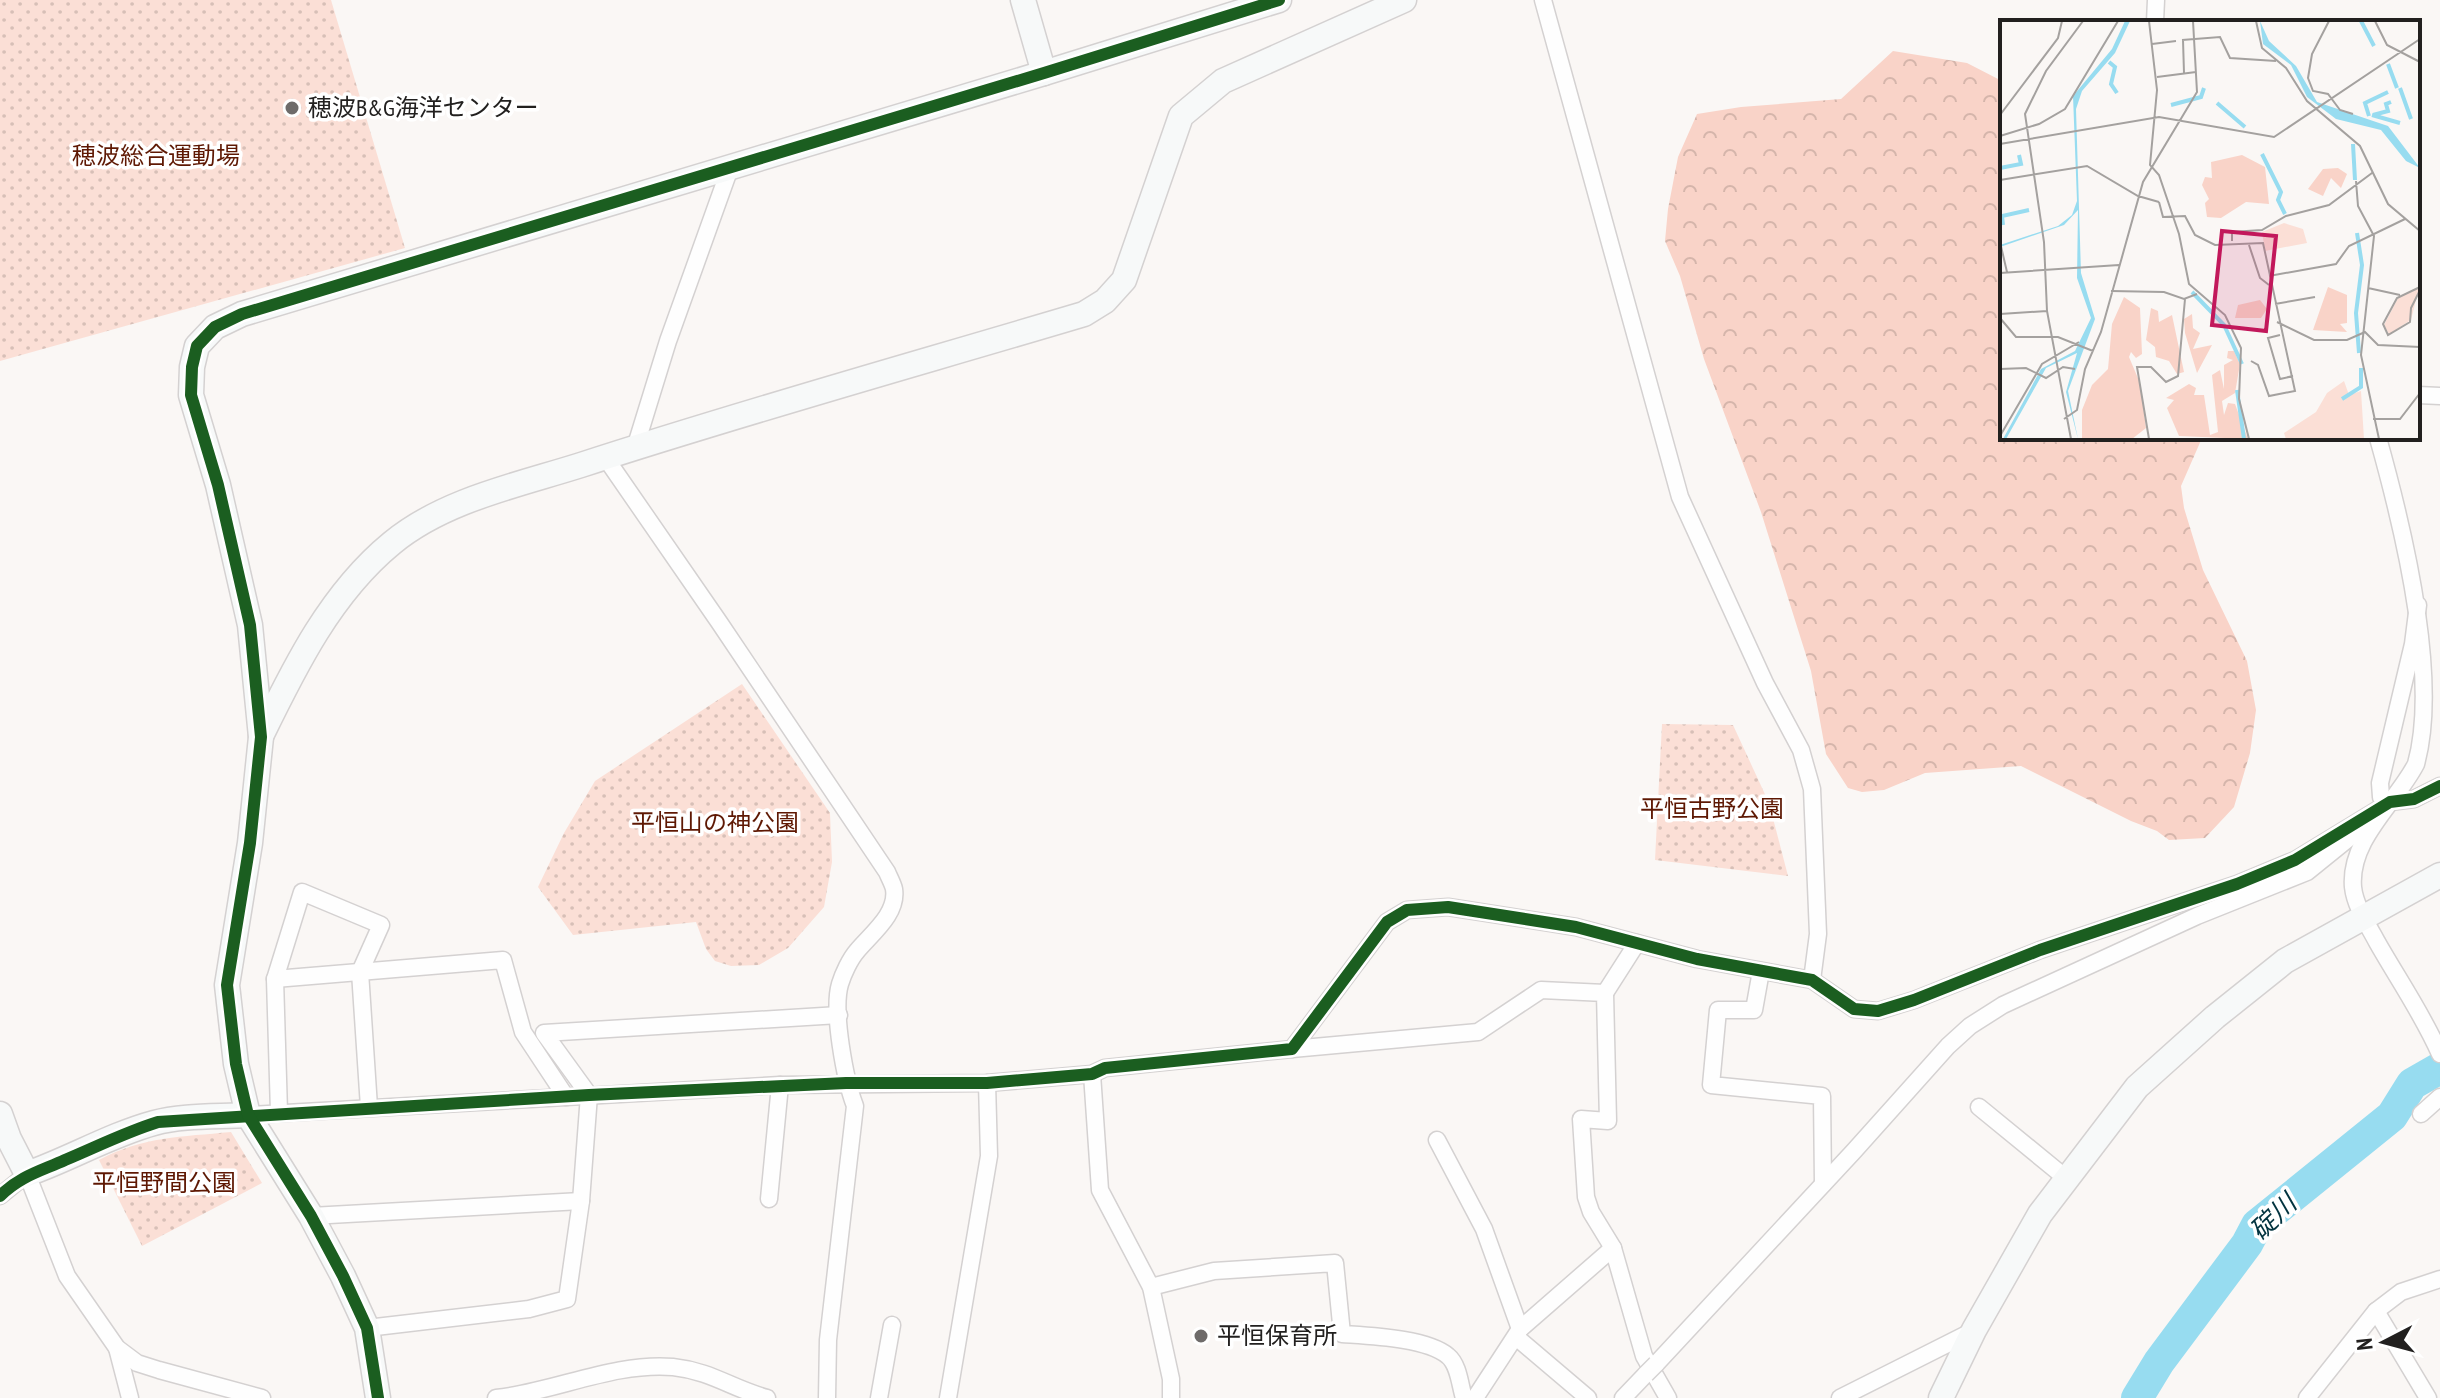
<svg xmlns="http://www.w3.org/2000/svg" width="2440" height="1398" font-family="'PT Sans Narrow','Noto Sans JP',sans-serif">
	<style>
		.forest { fill: url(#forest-crowns) }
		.park { fill: url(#park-dots) }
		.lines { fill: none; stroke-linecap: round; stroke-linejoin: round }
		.river { stroke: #97dcf0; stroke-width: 32 }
		.street-casing { stroke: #d4d1d1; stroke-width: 19 }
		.secondary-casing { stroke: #d4d1d1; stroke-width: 27 }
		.street { stroke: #fefefe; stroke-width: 16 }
		.secondary { stroke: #f7f9f9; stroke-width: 24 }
		.street-bridge-casing { stroke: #d4d1d1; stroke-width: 19; stroke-linecap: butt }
		.street-bridge { stroke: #fefefe; stroke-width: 16 }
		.cycleway-casing { stroke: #fff; stroke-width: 17 }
		.cycleway { stroke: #1b5e20; stroke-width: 12 }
		.poi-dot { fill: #6e6b6a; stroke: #fff; stroke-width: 3 }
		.labels { text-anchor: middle; stroke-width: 7; stroke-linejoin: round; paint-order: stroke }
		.poi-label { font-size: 24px; fill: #22201f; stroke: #fff; text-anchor: start }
		.park-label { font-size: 24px; fill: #5e1803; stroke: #fff }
		.water-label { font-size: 26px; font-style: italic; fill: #02333f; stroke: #fff }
		.inset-river { fill: none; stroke: #97dcf0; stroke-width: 4 }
		.inset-road { fill: none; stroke: #a4a19f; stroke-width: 2 }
		.view { fill: #c2185b; fill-opacity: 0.15; stroke: #c2185b; stroke-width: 4 }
		.inset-edge { fill: none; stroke: #22201f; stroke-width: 4 }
	</style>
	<defs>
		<pattern id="forest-crowns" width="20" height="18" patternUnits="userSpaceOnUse" patternTransform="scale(2)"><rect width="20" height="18" fill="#f9d3c8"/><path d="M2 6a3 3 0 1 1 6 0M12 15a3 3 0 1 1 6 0" fill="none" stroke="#d5b5ab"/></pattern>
		<pattern id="park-dots" width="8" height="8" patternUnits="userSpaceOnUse" patternTransform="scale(2)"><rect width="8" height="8" fill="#fbdfd6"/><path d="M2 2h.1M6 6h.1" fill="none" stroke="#d7bfb7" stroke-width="1.8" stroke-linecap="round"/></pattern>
	</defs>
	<rect width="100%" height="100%" fill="#faf7f5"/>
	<polygon class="forest" points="1893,51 1967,63 2002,81 2002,438 2202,438 2181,486 2184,508 2203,570 2247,661 2256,710 2250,753 2234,807 2205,838 2169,840 2157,831 2131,821 2021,766 1925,773 1884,790 1862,792 1848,788 1826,754 1811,671 1761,512 1704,359 1680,276 1665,241 1668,209 1678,157 1697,114 1741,107 1841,99"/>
	<g class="park">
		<polygon points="0,0 331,0 405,248 0,361"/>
		<polygon points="742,684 830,813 832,862 824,907 788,948 759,965 731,966 715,961 706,949 696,922 573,935 538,887 564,833 595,781"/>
		<polygon points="1662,724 1733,725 1769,803 1788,876 1655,860"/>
		<path d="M 231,1132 L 262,1183 L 142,1246 L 99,1160 C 144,1136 181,1137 231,1132 Z"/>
	</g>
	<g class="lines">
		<polyline class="river" points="2137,1398 2159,1362 2247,1244 2257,1225 2392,1116 2412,1084 2440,1068"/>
		<g class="street-casing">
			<g id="street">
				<polyline points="1543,0 1680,497 1765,683 1801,750 1812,789 1818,934 1812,980"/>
				<polyline points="2155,22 2156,0"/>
				<polyline points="2418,395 2440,396"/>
				<path d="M 2378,438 C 2403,527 2440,677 2416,764 C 2396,803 2349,839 2353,887 C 2355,906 2368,925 2377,942 C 2398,979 2423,1015 2440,1054"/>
				<polyline points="635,448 668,341 730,168"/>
				<path d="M 605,457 L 719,622 L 887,872 C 889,877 893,884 894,889 C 898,914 871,934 857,951 C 850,959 843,974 840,984 C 832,1011 845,1080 855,1106 L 828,1340 L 827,1398"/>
				<polyline points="2390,802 2381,797 2380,783 2413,644 2418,605"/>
				<polyline points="1761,971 1754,1010 1718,1010 1711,1085 1822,1096 1823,1184"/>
				<polyline points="275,979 503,960 523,1032 566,1097"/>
				<polyline points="1605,993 1637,943"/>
				<polyline points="1292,1049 1478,1032 1541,990 1605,993 1608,1121 1581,1119 1586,1197 1591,1212 1613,1248"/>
				<polyline points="1092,1074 1100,1190 1151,1287 1171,1379 1171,1398"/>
				<polyline points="1979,1107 2067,1179"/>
				<polyline points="279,1112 275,979 302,892 381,925 360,972 369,1107"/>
				<polyline points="2421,1114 2440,1097"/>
				<polyline points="248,1115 780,1085 987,1083 1092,1074 1105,1068 1292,1049 1387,922 1407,910 1448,907 1576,927 1697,959 1812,980 1854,1009 1878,1011 1914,1000 2040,950 2237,884 2295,860 2390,802 2414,799 2440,786"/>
				<polyline points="1437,1140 1484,1229 1520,1329"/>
				<polyline points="0,1196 27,1174 67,1276 117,1348 137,1363 159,1370 262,1398"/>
				<polyline points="769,1199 780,1085"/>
				<polyline points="311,1216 581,1201"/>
				<path d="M 1151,1287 L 1214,1271 L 1335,1263 L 1342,1334 C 1370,1336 1427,1338 1448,1356 C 1459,1365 1460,1386 1464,1398"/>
				<polyline points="2376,1311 2428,1398"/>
				<polyline points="367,1328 529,1309 567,1299 581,1201 589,1095 544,1033 839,1015"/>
				<polyline points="1516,1337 1588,1398"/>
				<polyline points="117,1348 130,1398"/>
				<polyline points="1656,1364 1854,1151 1948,1046 1970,1026 2003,1005 2197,916 2307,872 2359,830"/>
				<path d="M 496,1398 C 555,1392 613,1362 673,1367 C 711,1371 733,1389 767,1398"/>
				<polyline points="879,1398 892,1325"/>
				<polyline points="948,1398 989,1156 987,1083"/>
				<polyline points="1475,1398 1520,1329 1613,1248 1644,1356 1668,1398"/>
				<polyline points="1623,1398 1646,1374"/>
				<polyline points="1840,1398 1973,1331"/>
				<polyline points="2307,1398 2376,1311 2401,1292 2440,1279"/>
			</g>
		</g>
		<g class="secondary-casing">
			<g id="secondary">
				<polyline points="1023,0 1044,73"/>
				<path d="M 261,736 C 295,666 331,593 392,543 C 444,500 518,485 581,465 C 747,411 916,364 1084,314 L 1105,301 L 1124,280 L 1181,116 L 1223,81 L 1404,0"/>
				<path d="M 0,1114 L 9,1139 L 27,1174 C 70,1159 110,1135 154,1123 C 183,1115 218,1117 248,1115"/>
				<polyline points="378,1398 367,1328 343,1276 311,1216 248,1115 236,1064 227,985 250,843 261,737 250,625 218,485 191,395 192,367 197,346 215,327 242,314 1044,73 1279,0"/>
				<polyline points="1941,1398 1974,1330 2040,1214 2137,1087 2215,1017 2285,961 2440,875"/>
			</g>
		</g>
		<use href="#street" class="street"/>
		<use href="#secondary" class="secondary"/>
		<g class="street-bridge-casing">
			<polyline id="street-bridge" points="1646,1374 1656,1364"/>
		</g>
		<use href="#street-bridge" class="street-bridge"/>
		<g class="cycleway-casing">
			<g id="cycleway">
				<path d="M 0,1196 C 20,1176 41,1171 65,1160 C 96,1147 126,1132 158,1122 L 589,1095 L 846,1083 L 987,1083 L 1092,1074 L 1105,1068 L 1292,1049 L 1387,922 L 1407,910 L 1448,907 L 1576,927 L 1697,959 L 1812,980 L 1854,1009 L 1878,1011 L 1914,1000 L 2040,950 L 2237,884 L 2295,860 L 2390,802 L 2414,799 L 2440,786"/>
				<polyline points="378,1398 367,1328 343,1276 311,1216 248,1115 236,1064 227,985 250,843 261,737 250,625 218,485 191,395 192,367 197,346 215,327 242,314 1044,73 1279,0"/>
			</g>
		</g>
		<use href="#cycleway" class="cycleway"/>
	</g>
	<g class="poi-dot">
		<circle cx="292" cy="108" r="8"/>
		<circle cx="1201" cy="1336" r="8"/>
	</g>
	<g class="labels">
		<g class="poi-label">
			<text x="308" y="116">穂波B&amp;G海洋センター</text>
			<text x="1217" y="1344">平恒保育所</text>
		</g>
		<g class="park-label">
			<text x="156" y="164">穂波総合運動場</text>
			<text x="1712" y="817">平恒古野公園</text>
			<text x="715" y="831">平恒山の神公園</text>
			<text x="164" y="1191">平恒野間公園</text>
		</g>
		<g class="water-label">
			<text transform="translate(2273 1217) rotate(-44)" y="9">碇川</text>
		</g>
	</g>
	<g transform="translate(2000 20)">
		<rect width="420" height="420" fill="#faf7f5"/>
		<path d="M 344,361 L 349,375 L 361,371 L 364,419 L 286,419 L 284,413 L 316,392 L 327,373 Z" fill="#fbdfd6"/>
		<path d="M 242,135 L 265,147 L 269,184 L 246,182 L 221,198 L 207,197 L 205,183 L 209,179 L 202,165 L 205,157 L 212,158 L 211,142 ZM 338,148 L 347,154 L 341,168 L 331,158 L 323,176 L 308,169 L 323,149 ZM 328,267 L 347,275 L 347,303 L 340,304 L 347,312 L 313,310 ZM 124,277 L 140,288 L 142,334 L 136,338 L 131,332 L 129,337 L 140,363 L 146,408 L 132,419 L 82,419 L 82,390 L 92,365 L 108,349 L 112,304 ZM 260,280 L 267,289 L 261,298 L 235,298 L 238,285 ZM 151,288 L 158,291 L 159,302 L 172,295 L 184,352 L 177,354 L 169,341 L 156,337 L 155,327 L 146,320 ZM 192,294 L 193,308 L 200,313 L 193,329 L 212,325 L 197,353 L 185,313 L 184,299 ZM 228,331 L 234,331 L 240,344 L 235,373 L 222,381 L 224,395 L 228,383 L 235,384 L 248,419 L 179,416 L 167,388 L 174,380 L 166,378 L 189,364 L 196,368 L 194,375 L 204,375 L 210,415 L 218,412 L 212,355 L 220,350 L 224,369 L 224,345 L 233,340 L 227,338 Z" fill="#f9d3c8"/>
		<path d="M 284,203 L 303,209 L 307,223 L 265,231 L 262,212 ZM 419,268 L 411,300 L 389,314 L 384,305 L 398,278 Z" fill="#fbdfd6"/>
		<path d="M 125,1 L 130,1 L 115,33 L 82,71 L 76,89 L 81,253 L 95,299 L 68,371 L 78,419 L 66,372 L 77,333 L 46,348 L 6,419 L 3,419 L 41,349 L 75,331 L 91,298 L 77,258 L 78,190 L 64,205 L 0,227 L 0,225 L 58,206 L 72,195 L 77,181 L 73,76 L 112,29 ZM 260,1 L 269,21 L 296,46 L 317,82 L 388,106 L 420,148 L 406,141 L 381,110 L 336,99 L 307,77 L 291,45 L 263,24 Z" fill="#97dcf0"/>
		<path class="inset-river" d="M 361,1 L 374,26M 109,42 L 115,47 L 111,64 L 117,73M 388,44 L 397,68M 400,68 L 411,99M 217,83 L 245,107M 171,85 L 201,77 L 204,68M 372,95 L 400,103M 373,95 L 388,91 L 386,84 L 391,82M 369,96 L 365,83 L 388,72M 353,124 L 355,160M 262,134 L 281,172 L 278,180 L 285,194M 0,148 L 21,144 L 19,135M 3,205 L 2,196 L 29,190M 357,213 L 362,245 L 356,293 L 359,333M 192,272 L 224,305 L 242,344M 237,370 L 244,419M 342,379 L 361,367 L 361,348"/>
		<path class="inset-road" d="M 149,1 L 157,70 L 150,145 L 159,155 L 179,214 L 189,264 L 225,295 L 241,328 L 239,379 L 249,419M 256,1 L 262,28 L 286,48 L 307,81 L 360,126 L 388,184 L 420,211M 329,1 L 312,34 L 308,58 L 313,71 L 328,74 L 340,90 L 353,94M 375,1 L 387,25 L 420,42M 182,20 L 220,17 L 230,38 L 276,41M 183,20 L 184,53M 152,24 L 176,21M 157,57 L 196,52M 0,95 L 58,18 L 62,1M 0,116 L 39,104 L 65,89 L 118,1M 0,124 L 159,97 L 274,117 L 420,19M 0,160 L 87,146 L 138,176 L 159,182M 356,161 L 358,186 L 374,216 L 361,335 L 379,419M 159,182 L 163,197 L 185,196 L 195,215 L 215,225 L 263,223 L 295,371 L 269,376 L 258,345 L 251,341M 232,221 L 232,212 L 262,210 L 286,196 L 329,185 L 372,153M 0,222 L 7,252M 249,225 L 260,258 L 269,265M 0,253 L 119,245M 269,256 L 336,244 L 349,226 L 405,199M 420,267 L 397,278 L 383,304 L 388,315 L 410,302 L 411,288 L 420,270M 368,268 L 400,275M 111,271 L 164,272 L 184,279 L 197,274M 275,284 L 315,277M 0,294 L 47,291M 0,298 L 16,317 L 58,317 L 93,331M 277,302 L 314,320 L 347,320 L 365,312 L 378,325 L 420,327M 280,315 L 268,318 L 280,359 L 293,356M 0,349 L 26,348 L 46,358 L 63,347 L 75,349M 64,399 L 77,390 L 85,349 L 101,312 L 143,162 L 197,72 L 193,1M 373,399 L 400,399 L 420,373M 0,416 L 42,344 L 79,322M 71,419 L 47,291 L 44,222 L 25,94 L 46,51 L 83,1M 149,419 L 137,347 L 151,347 L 166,362 L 178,356 L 185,279"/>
		<path class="view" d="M 222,211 L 276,216 L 266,311 L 212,305 Z"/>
		<rect width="420" height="420" class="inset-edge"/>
	</g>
	<g transform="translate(2384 1342) rotate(264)" stroke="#ffffff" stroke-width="6" paint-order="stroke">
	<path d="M0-6L14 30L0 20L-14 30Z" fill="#22201f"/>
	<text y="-12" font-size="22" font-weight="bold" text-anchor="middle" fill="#22201f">N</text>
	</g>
</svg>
